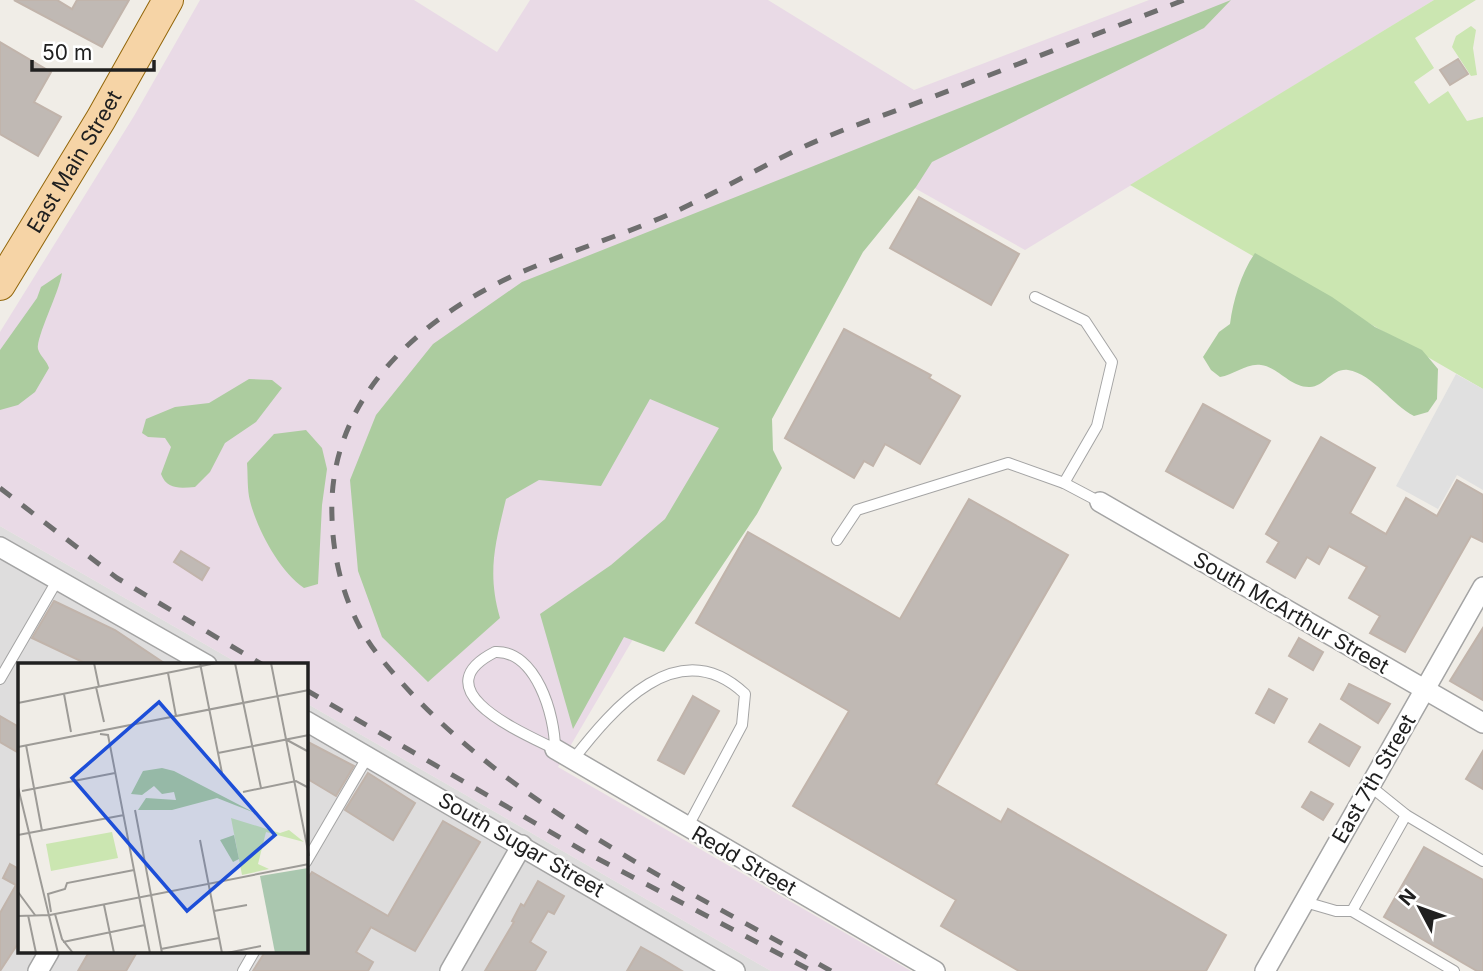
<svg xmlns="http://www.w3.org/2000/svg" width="1483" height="971" font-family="Inter,sans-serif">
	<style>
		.residential { fill: #dedddd }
		.industrial { fill: #e9dae6 }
		.grass { fill: #cbe6b1 }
		.forest { fill: #accc9f }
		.parking { fill: #e0e0e0 }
		.building { fill: #c0b9b4; stroke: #c1b4ab; stroke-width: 2 }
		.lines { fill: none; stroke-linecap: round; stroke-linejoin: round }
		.lane-casing { stroke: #a4a4a4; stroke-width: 12 }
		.street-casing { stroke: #a4a4a4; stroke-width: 22 }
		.primary-casing { stroke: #92660a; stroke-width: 32 }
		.lane { stroke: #fff; stroke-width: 10 }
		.street { stroke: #fff; stroke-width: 19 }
		.primary { stroke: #f6d4a6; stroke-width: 30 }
		.rail { stroke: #6e6e6e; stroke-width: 5; stroke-dasharray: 14 14; stroke-linecap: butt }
		.labels { text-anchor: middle; stroke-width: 5; stroke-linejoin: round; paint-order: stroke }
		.street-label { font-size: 21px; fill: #202020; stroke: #fff }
		.inset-road { fill: none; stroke: #9d9b97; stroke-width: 2 }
		.view { fill: #1d4ed8; fill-opacity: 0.15; stroke: #1d4ed8; stroke-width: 3.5 }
		.inset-edge { fill: none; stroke: #202020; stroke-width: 3.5 }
	</style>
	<rect width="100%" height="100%" fill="#f0ede7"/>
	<polygon class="residential" points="0,526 241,665 19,665 19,952 306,952 306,703 771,971 0,971"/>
	<polygon class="industrial" points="200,0 414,0 497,52 530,0 768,0 914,90 1149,0 1434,0 1025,250 902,181 558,767 911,971 771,971 306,703 306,665 241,665 0,526 0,332 134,116"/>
	<g class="grass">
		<polygon points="1434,0 1476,0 1415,38 1434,68 1414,82 1429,104 1448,91 1467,121 1483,117 1483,389 1130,185"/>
		<polygon points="1471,26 1476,30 1473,48 1477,75 1471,76 1452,47 1456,36"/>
	</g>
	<g class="forest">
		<path d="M 1231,0 L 1204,28 L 932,162 L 916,187 L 863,252 L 772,419 L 773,450 L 782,468 L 757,514 L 664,652 L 624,637 L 573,729 L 540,614 L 611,565 L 665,519 L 719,428 L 650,399 L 601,486 L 539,480 L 506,499 C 495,544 487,573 500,618 L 428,682 L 382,637 L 358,571 L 350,480 L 376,415 L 433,344 L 522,282 Z"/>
		<path d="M 1255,253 L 1332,297 L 1375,327 L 1422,350 L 1438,369 L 1437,399 L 1428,412 L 1414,416 C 1392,405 1373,374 1348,370 C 1332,368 1324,387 1310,387 C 1291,388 1278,367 1261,365 C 1246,363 1234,375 1220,377 L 1211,370 L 1203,357 L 1219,332 L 1230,324 C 1233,301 1241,273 1255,253 Z"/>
		<path d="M 62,273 C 59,293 36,337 38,349 C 40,356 47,361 49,368 L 35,392 L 18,405 L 0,410 L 0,350 L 37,298 L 41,287 Z"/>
		<path d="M 249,379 L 272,380 L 282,388 L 256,422 L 225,443 L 210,472 L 195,487 C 180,488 167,490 161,474 L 171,447 L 165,438 L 148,437 L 142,433 L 146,419 L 175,407 L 209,403 Z"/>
		<path d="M 306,430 L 322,448 L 327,469 L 322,505 L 318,584 L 304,588 C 279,571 257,529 250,501 C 247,489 248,475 247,463 L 274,434 Z"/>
	</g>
	<polygon class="parking" points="1456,374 1483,389 1483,490 1457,475 1438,509 1396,486"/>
	<g class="building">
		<polygon points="14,0 57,0 72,9 77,0 129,0 102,47"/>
		<polygon points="0,42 51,72 34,102 61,117 38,156 0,134"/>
		<polygon points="1458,59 1468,74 1450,85 1440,70"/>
		<polygon points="919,197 1019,254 991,305 890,248"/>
		<polygon points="844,329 931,375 929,378 960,396 920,464 885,444 873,466 864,461 854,478 785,438"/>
		<polygon points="1203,404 1270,441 1233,508 1166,471"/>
		<polygon points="1321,437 1375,468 1350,513 1386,534 1406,498 1437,516 1457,480 1483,495 1483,542 1471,536 1405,652 1370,633 1380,616 1349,598 1367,567 1329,546 1319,564 1307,557 1295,578 1267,562 1279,542 1266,534"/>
		<polygon points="969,499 1068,555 936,784 1001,822 1008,809 1226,935 1206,971 1019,971 941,926 956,900 793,806 849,711 696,623 748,532 900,619"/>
		<polygon points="181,551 209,568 202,580 174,562"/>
		<polygon points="54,601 115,630 167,665 89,665 32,638"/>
		<polygon points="1483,628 1483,700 1450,681"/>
		<polygon points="1299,638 1323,652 1313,670 1289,656"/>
		<polygon points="1349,684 1390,704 1378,723 1341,699"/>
		<polygon points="1269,689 1287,699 1274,723 1256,713"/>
		<polygon points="693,696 719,711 684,774 658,760"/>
		<polygon points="0,716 19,727 19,753 0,742"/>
		<polygon points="1320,724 1360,747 1349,766 1309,742"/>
		<polygon points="306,741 354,766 336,796 306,778"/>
		<polygon points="1483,751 1483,789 1466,779"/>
		<polygon points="368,773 415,803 393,840 345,810"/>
		<polygon points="1311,792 1333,804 1323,820 1302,807"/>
		<polygon points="443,821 480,842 415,951 371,927 356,952 373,962 368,971 253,971 265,952 306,952 306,881 312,872 388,916"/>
		<polygon points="1424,847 1483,880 1483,971 1477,971 1384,917"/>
		<polygon points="10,864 19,869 19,942 0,971 0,913 16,885 3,878"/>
		<polygon points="538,881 564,896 554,914 548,911 530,942 546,952 535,971 485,971 514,922 512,921 521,904 524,906"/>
		<polygon points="641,947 659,957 682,971 627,971"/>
		<polygon points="89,952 137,952 126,971 78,971"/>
	</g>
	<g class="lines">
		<g class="lane-casing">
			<g id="lane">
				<polyline points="1035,297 1085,321 1112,362 1097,426 1064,483"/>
				<polyline points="837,540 857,510 1008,463 1064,483 1100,502"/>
				<path d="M 495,652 C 536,650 555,715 555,749 C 523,733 420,690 495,652 Z"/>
				<polyline points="0,679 58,579"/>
				<path d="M 572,761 C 613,708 678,631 745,694 L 742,725 L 687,828"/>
				<polyline points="1370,786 1406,815 1483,861"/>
				<polyline points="306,862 368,756"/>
				<polyline points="1305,902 1336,911 1352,911 1454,971"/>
				<polyline points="1352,911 1406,815"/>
				<polyline points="243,971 254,952"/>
			</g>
		</g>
		<g class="street-casing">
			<g id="street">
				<polyline points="1100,502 1483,723"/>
				<polyline points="0,547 207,665"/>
				<polyline points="306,721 735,971"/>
				<polyline points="555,749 935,971"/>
				<polyline points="38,971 49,952"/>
				<polyline points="450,971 522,845"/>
				<polyline points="1265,971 1483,587"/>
			</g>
		</g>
		<g class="primary-casing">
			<g id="primary">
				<path id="s1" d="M 0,285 L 101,119 L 168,0"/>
			</g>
		</g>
		<use href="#lane" class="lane"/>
		<use href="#street" class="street"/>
		<use href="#primary" class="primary"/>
		<g class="rail">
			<polyline points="0,488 117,578 263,665"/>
			<polyline points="306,690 585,852 812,971"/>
			<path d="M 831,971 C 674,881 495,801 379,656 C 348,618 333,565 332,517 C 327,400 419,318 517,274 C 574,249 634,232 689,205 C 726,187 761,167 799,149 C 841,129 886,115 930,98 C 1015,65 1100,33 1184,0"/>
		</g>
	</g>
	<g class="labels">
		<g class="street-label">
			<text dy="7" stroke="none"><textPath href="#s1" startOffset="144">East Main Street</textPath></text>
			<text transform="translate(1291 613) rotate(30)" y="7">South McArthur Street</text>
			<text transform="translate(1374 779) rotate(-60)" y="7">East 7th Street</text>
			<text transform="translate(521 845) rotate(30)" y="7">South Sugar Street</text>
			<text transform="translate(744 861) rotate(30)" y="7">Redd Street</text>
		</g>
	</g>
	<g transform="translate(18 663)">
		<rect width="290" height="290" fill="#f0ede7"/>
		<path d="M 213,155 L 262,170 L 271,167 L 286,179 L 248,169 L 240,201 L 251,206 L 224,212 ZM 94,169 L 100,195 L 33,208 L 28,181 Z" fill="#cbe6b1"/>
		<path d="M 144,105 L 156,108 L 237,150 L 199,135 L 154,147 L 120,147 L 128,135 L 158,137 L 156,129 L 144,131 L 136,123 L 124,132 L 113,131 L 125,108 ZM 216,172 L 221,196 L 215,199 L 202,177 Z" fill="#accc9f"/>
		<path d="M 290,205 L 290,290 L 257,290 L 242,213 Z" fill="#aac7af"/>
		<path class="inset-road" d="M 76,0 L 81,24M 182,0 L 204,110M 217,0 L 243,125M 253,0 L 291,193M 150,10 L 158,53M 78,24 L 86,59M 46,31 L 53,69M 0,40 L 198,0M 82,71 L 90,72 L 132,290M 269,77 L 291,89M 8,82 L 24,168M 0,84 L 291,27M 200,90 L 291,72M 0,124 L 40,290M 4,128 L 97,110M 225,129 L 278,118 L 291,125M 117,147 L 144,290M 0,172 L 106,152M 182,177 L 204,290M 0,229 L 17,252M 86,242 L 96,290M 196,248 L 229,242M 33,249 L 30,231 L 47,226 L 49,220 L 116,207M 37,251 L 44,276 L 55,290M 10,252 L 18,290M 0,253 L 32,252 L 291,201M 45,279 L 127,262M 143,286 L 201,275M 209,290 L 243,283"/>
		<path class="view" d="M 141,39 L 257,172 L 169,248 L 54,115 Z"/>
		<rect width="290" height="290" class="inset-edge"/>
	</g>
	<g transform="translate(1420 908) rotate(311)" stroke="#ffffff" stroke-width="5" paint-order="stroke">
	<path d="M0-5L12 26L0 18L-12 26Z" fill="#202020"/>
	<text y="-10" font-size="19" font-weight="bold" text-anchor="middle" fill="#202020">N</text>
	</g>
	<path d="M32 60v10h122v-10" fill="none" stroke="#202020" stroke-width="3.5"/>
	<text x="42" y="60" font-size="21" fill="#202020" stroke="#ffffff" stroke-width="5" paint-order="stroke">50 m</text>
</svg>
